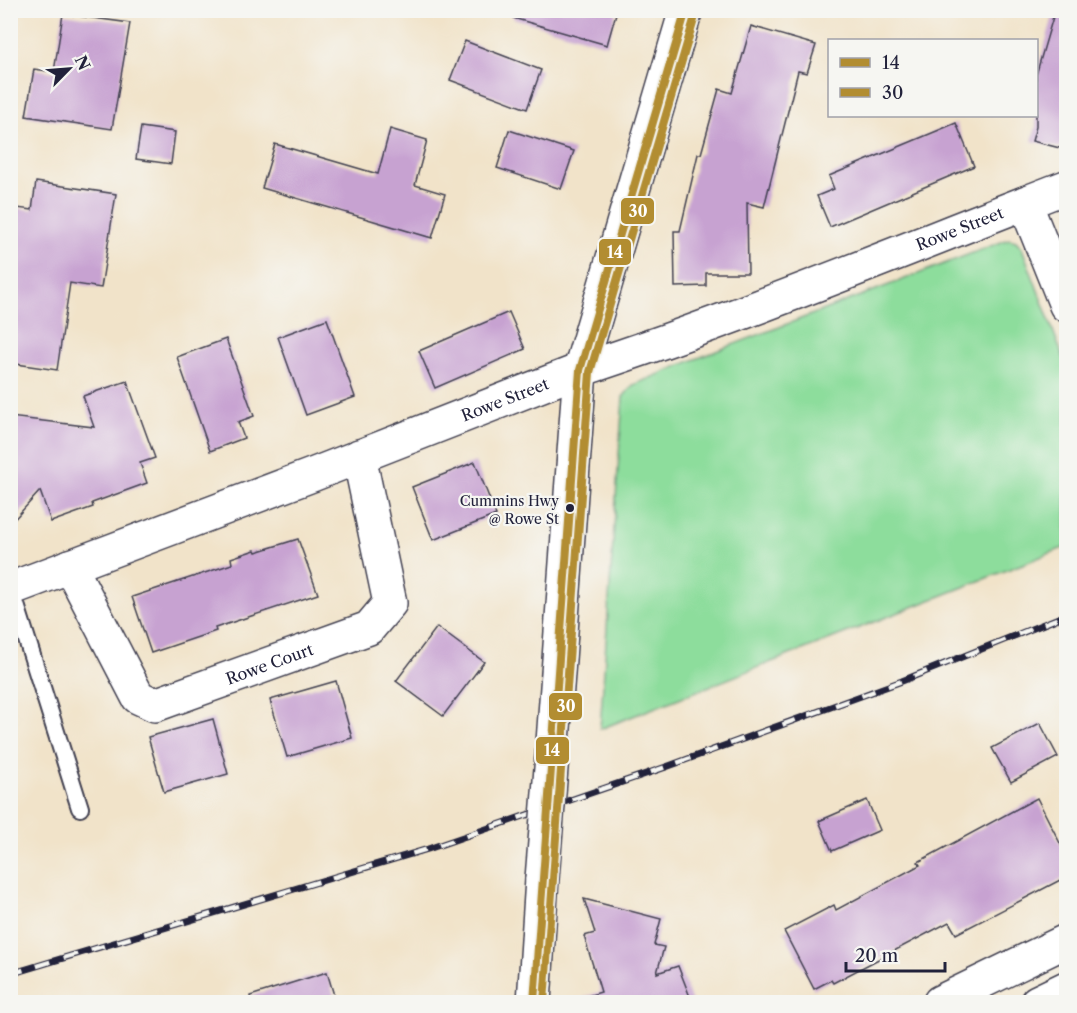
<svg xmlns="http://www.w3.org/2000/svg" width="1077" height="1013" font-family="'Libre Caslon Text',serif">
	<style>
		.green { fill: #8ddd9c; stroke: #58806c; stroke-width: 1.5 }
		.building { fill: #c7a2d1 }
		.lines { fill: none; stroke-linecap: round; stroke-linejoin: round }
		.service-casing { stroke: #413f50; stroke-width: 20 }
		.minor-casing { stroke: #413f50; stroke-width: 36 }
		.tertiary-casing { stroke: #413f50; stroke-width: 36 }
		.primary-casing { stroke: #413f50; stroke-width: 36 }
		.service { stroke: #fff; stroke-width: 16 }
		.minor { stroke: #fff; stroke-width: 33 }
		.tertiary { stroke: #fff; stroke-width: 33 }
		.primary { stroke: #fff; stroke-width: 33 }
		.rail-casing { stroke: #22223b; stroke-width: 7 }
		.rail { stroke: #f6f6f2; stroke-width: 4.5; stroke-dasharray: 14; stroke-linecap: butt }
		.primary-bridge-casing { stroke: #413f50; stroke-width: 36; stroke-linecap: butt }
		.primary-bridge { stroke: #fff; stroke-width: 33 }
		.bus-1-casing { stroke: #f6f6f2; stroke-width: 12 }
		.bus-2-casing { stroke: #f6f6f2; stroke-width: 12 }
		.bus-1 { stroke: #b28d31; stroke-width: 8 }
		.bus-2 { stroke: #b28d31; stroke-width: 8 }
		.bus-dot { fill: #22223b; stroke: #f6f6f2; stroke-width: 2 }
		.labels { text-anchor: middle; stroke-width: 4.5; stroke-linejoin: round; paint-order: stroke }
		.bus-label { font-size: 14px; fill: #22223b; stroke: #f6f6f2; text-anchor: end }
		.street-label { font-size: 16px; fill: #22223b; stroke: #f6f6f2 }
		.line-badge { stroke: #f6f6f2; stroke-width: 2 }
		.badge-label { font-size: 16px; text-anchor: middle; font-weight: bold; fill: #fff }
	</style>
	<rect width="100%" height="100%" fill="#f6f6f2"/>
	<filter id="ink" filterUnits="userSpaceOnUse"><feTurbulence type="fractalNoise" baseFrequency=".0167" numOctaves="2"/><feDisplacementMap in="SourceGraphic" scale="12" xChannelSelector="R" yChannelSelector="G"/><feConvolveMatrix kernelMatrix="1 2 1 2 8 2 1 2 1" color-interpolation-filters="sRGB"/></filter>
	<filter id="wash" filterUnits="userSpaceOnUse"><feTurbulence type="fractalNoise" baseFrequency=".008" numOctaves="4" result="noise"/><feDisplacementMap in="SourceGraphic" scale="24" xChannelSelector="R" yChannelSelector="G"/><feGaussianBlur stdDeviation="1.35" result="paint"/><feColorMatrix in="noise" values="0 0 0 0 0 0 0 0 0 0 0 0 0 0 0 0 0 1.4 0 .05"/><feComposite in="paint" operator="in"/></filter>
	<g filter="url(#wash)">
		<rect width="100%" height="100%" fill="#f1e3c9"/>
		<polygon class="green" points="1009,239 1016,241 1022,248 1066,365 1066,547 600,729 623,397 633,385 693,360"/>
		<g id="blocks">
			<g class="building">
				<polygon points="515,10 617,10 607,45 513,18"/>
				<polygon points="1055,10 1066,10 1066,127 1060,148 1032,141 1036,127 1036,75"/>
				<polygon points="63,14 130,23 112,129 26,116 34,69 54,72"/>
				<polygon points="751,26 816,45 807,73 798,71 764,207 747,203 748,273 706,273 706,286 675,287 674,231 680,231 698,154 701,154 719,89 732,93"/>
				<polygon points="465,41 541,70 527,109 450,80"/>
				<polygon points="956,123 974,166 830,227 817,196 834,189 829,176"/>
				<polygon points="141,127 175,132 171,164 136,159"/>
				<polygon points="390,129 427,140 415,185 445,194 432,238 262,188 275,144 378,174"/>
				<polygon points="509,130 574,151 561,189 497,168"/>
				<polygon points="36,182 116,194 101,288 70,283 57,370 10,363 10,207 32,210"/>
				<polygon points="509,312 525,349 435,388 419,351"/>
				<polygon points="327,319 355,397 306,415 278,337"/>
				<polygon points="226,339 254,416 238,422 244,438 210,451 177,357"/>
				<polygon points="127,381 155,458 140,463 147,483 92,503 93,507 51,522 40,491 10,524 10,417 94,427 83,396"/>
				<polygon points="475,462 496,515 433,540 412,487"/>
				<polygon points="298,539 318,594 215,628 216,631 151,653 132,597 232,564 231,558 255,550 256,552"/>
				<polygon points="437,627 484,662 443,716 396,681"/>
				<polygon points="336,681 352,738 287,757 270,700"/>
				<polygon points="213,719 228,774 164,792 148,737"/>
				<polygon points="1040,723 1058,757 1011,782 992,748"/>
				<polygon points="1037,798 1066,855 1066,877 956,934 949,922 833,983 831,980 814,989 784,931 834,905 836,910 920,865 918,862"/>
				<polygon points="867,800 880,830 832,851 819,821"/>
				<polygon points="584,899 661,919 654,945 664,947 657,973 678,966 692,1002 585,1002 584,997 601,992 584,936 595,933"/>
				<polygon points="327,972 336,1002 251,1002 250,996"/>
			</g>
		</g>
	</g>
	<g filter="url(#ink)">
		<use href="#blocks" fill-opacity="0" stroke="#413f50" stroke-width="1.5"/>
		<g class="lines">
			<g class="service-casing">
				<polyline id="service" points="11,589 80,808"/>
			</g>
			<g class="minor-casing">
				<g id="minor">
					<polyline points="1025,203 1066,305"/>
					<path id="s1" d="M 580,370 C 745,316 905,249 1066,187"/>
					<path id="s2" d="M 70,566 L 138,697 L 155,705 L 369,628 L 390,603 L 359,456"/>
				</g>
			</g>
			<g class="tertiary-casing">
				<g id="tertiary">
					<path id="s3" d="M 10,589 L 312,475 L 580,370"/>
				</g>
			</g>
			<g class="primary-casing">
				<g id="primary">
					<polyline points="552,756 580,370 686,10"/>
					<polyline points="534,1002 542,879"/>
					<polyline points="940,1002 1066,941"/>
					<polyline points="1037,1002 1066,988"/>
				</g>
			</g>
			<use href="#service" class="service"/>
			<use href="#minor" class="minor"/>
			<use href="#tertiary" class="tertiary"/>
			<use href="#primary" class="primary"/>
			<g class="rail-casing">
				<polyline id="rail" points="10,974 428,849 666,767 902,681 1066,615"/>
			</g>
			<use href="#rail" class="rail"/>
			<g class="primary-bridge-casing">
				<polyline id="primary-bridge" points="542,879 552,756"/>
			</g>
			<use href="#primary-bridge" class="primary-bridge"/>
			<g class="bus-1-casing">
				<polyline id="bus-1" points="534,1002 580,370 686,10"/>
			</g>
			<g class="bus-2-casing">
				<polyline id="bus-2" points="544,1002 590,372 696,13"/>
			</g>
			<use href="#bus-1" class="bus-1"/>
			<use href="#bus-2" class="bus-2"/>
		</g>
	</g>
	<circle class="bus-dot" cx="570" cy="508" r="5"/>
	<g class="labels">
		<g class="bus-label">
			<text x="559" y="506">Cummins Hwy<tspan x="559" dy="18">@ Rowe St</tspan></text>
		</g>
		<g class="street-label">
			<text dy="6" stroke="none"><textPath href="#s1" startOffset="405">Rowe Street</textPath></text>
			<text dy="6" stroke="none"><textPath href="#s3" startOffset="530">Rowe Street</textPath></text>
			<text dy="6" stroke="none"><textPath href="#s2" startOffset="288">Rowe Court</textPath></text>
		</g>
	</g>
	<g class="line-badge">
		<rect x="620" y="197" width="35" height="28" rx="6" fill="#b28d31"/>
		<rect x="598" y="238" width="34" height="28" rx="6" fill="#b28d31"/>
		<rect x="548" y="692" width="35" height="29" rx="6" fill="#b28d31"/>
		<rect x="535" y="736" width="35" height="29" rx="6" fill="#b28d31"/>
	</g>
	<g class="badge-label">
		<text x="638" y="217">30</text>
		<text x="615" y="258">14</text>
		<text x="566" y="712">30</text>
		<text x="552" y="756">14</text>
	</g>
	<rect width="1077" height="1013" fill="none" stroke="#f6f6f2" stroke-width="36"/>
	<rect x="828" y="39" width="210" height="78" fill="#f6f6f2" stroke="#a1a1a9" stroke-width="1.5"/>
	<rect x="840" y="58" width="30" height="9" fill="#b28d31" stroke="#a1a1a9" stroke-width="1.5"/>
	<text x="882" y="69" font-size="18" fill="#22223b">14</text>
	<rect x="840" y="88" width="30" height="9" fill="#b28d31" stroke="#a1a1a9" stroke-width="1.5"/>
	<text x="882" y="99" font-size="18" fill="#22223b">30</text>
	<g transform="translate(69 69) rotate(65)" stroke="#f6f6f2" stroke-width="4.5" paint-order="stroke">
	<path d="M0-4.5L10 22L0 15L-10 22Z" fill="#22223b"/>
	<text y="-9" font-size="16" font-weight="bold" text-anchor="middle" fill="#22223b">N</text>
	</g>
	<path d="M846 962v9h99v-9" fill="none" stroke="#22223b" stroke-width="3"/>
	<text x="855" y="962" font-size="18" fill="#22223b" stroke="#f6f6f2" stroke-width="4.5" paint-order="stroke">20 m</text>
</svg>
